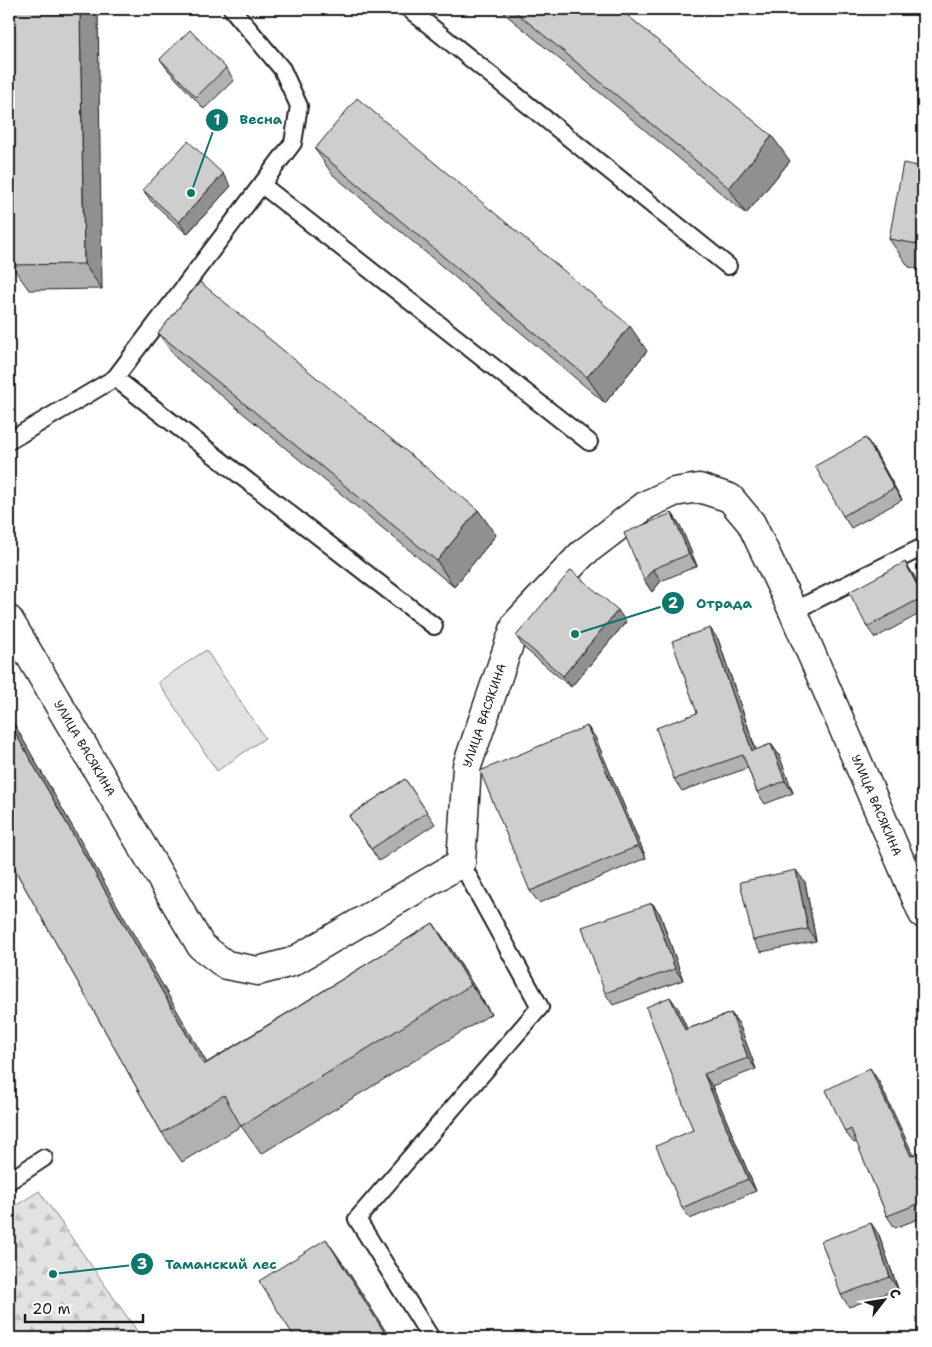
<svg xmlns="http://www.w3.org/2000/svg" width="932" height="1347" font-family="'Shantell Sans',sans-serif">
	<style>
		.green { fill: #e2e2e2; stroke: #7f7f7f }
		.forest { fill: url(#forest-firs); stroke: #7f7f7f }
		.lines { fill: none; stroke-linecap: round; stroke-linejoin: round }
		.service-casing { stroke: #1c1c1c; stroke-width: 20 }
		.minor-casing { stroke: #1c1c1c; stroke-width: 31 }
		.service { stroke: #fff; stroke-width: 16 }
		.minor { stroke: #fff; stroke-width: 28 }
		.wall { fill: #b1b1b1; stroke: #1c1c1c }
		.shaded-wall { fill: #909090; stroke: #1c1c1c }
		.building { fill: #cecece; stroke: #1c1c1c }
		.labels { text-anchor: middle; stroke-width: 4; stroke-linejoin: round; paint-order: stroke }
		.street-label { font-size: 12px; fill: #1c1c1c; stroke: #fff }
		.leader { fill: none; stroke: #0f766e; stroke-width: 2 }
		.callout-dot { fill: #0f766e; stroke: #fff; stroke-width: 2 }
		.mark-label { font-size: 15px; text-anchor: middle; font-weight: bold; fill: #fff }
		.callout-label { font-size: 14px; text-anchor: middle; font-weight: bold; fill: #0f766e; stroke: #fff; stroke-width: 4; stroke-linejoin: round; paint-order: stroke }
	</style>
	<defs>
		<pattern id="forest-firs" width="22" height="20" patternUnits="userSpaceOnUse" patternTransform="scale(1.25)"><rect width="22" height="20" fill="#e2e2e2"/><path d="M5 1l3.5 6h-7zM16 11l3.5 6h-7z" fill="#c1c1c1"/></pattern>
	</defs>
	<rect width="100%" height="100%" fill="#fff"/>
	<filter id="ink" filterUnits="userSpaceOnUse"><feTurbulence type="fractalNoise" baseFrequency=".02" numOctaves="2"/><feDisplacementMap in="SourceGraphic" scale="10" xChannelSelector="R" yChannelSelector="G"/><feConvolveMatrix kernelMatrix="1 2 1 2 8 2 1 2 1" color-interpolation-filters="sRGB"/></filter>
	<g filter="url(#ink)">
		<polygon class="green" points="206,650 265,738 217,771 158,682"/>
		<polygon class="forest" points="39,1191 142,1338 9,1338 9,1210"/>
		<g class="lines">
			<g class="service-casing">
				<g id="service">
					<polyline points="232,9 282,69 299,106 293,143 115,378 434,626"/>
					<polyline points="409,9 728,266"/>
					<polyline points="262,185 589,442"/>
					<polyline points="9,441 115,378"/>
					<polyline points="793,611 923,547"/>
					<polyline points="9,1181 44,1158"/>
					<polyline points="431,1338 357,1219 540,1007 461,863"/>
				</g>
			</g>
			<g class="minor-casing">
				<g id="minor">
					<path id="s1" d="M 9,620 L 201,946 L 226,965 L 258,971 L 292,962 L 461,863 L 467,766 L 516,624 L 582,554 L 646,505 L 674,492 L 699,488 L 730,498 L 751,523 L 793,611 L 923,914"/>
				</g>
			</g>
			<use href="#service" class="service"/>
			<use href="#minor" class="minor"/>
		</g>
		<g class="wall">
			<polygon points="499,9 620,9 790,161 746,214"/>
			<polygon points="160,59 226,68 234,80 204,109 168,70"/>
			<polygon points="9,113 102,289 29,290 11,265"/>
			<polygon points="315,149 647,351 605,403 332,174"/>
			<polygon points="923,167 923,270 909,267 889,239"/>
			<polygon points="231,186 187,234 151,201 143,190"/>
			<polygon points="158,333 478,510 496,535 454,587 176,358"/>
			<polygon points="874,450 902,500 851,528 843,516"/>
			<polygon points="672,513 680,525 697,566 661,581 652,592 644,580"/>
			<polygon points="905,562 913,574 923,592 923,612 875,638 867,627"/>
			<polygon points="626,622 571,687 524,648 516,636"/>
			<polygon points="718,639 756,750 771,744 779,755 793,793 765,804 757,792 748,768 682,791 674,779 697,713"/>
			<polygon points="9,715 206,1063 433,923 453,952 491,1014 261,1154 241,1126 182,1162 162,1133 9,859"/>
			<polygon points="587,726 595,737 646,858 539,903 530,891"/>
			<polygon points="405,779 435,824 379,861 349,816"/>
			<polygon points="805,882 816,941 761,952 753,940"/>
			<polygon points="652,903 660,914 683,980 613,1005 605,993"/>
			<polygon points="678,1008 687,1029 731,1013 739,1024 756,1069 712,1086 756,1191 690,1219 682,1208 693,1130"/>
			<polygon points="878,1080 913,1155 920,1152 923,1157 923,1217 895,1228 887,1216 857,1142 854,1143 845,1132"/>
			<polygon points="879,1235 898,1289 849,1307 841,1295"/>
		</g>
		<g class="shaded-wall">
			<polygon points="80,9 98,9 102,289 84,264"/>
			<polygon points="772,136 790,161 746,214 729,188"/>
			<polygon points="223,174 231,186 187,234 179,222"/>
			<polygon points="630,326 647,351 605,403 587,377"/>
			<polygon points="866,438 874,450 902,500 894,488"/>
			<polygon points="478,510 496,535 454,587 437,561"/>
			<polygon points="672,513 680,525 697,566 689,554"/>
			<polygon points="905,562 913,574 923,592 923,596"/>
			<polygon points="653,569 661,581 652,592 644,580"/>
			<polygon points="618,610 626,622 571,687 563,676"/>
			<polygon points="710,628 718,639 760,763 752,751"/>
			<polygon points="9,715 224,1093 204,1065 9,722"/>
			<polygon points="587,726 595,737 646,858 638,846"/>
			<polygon points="771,744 779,755 793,793 785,781"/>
			<polygon points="796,870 805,882 816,941 808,929"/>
			<polygon points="652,903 660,914 683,980 675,969"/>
			<polygon points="433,923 453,952 491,1014 471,985"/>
			<polygon points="670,997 678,1008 693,1042 685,1030"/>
			<polygon points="731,1013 739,1024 756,1069 748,1058"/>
			<polygon points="870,1068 878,1080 919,1167 911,1156"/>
			<polygon points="704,1074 712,1086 756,1191 748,1179"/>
			<polygon points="871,1223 879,1235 898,1289 890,1277"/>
			<polygon points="326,1239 346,1268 390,1338 388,1338"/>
		</g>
		<g class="building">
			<polygon points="9,9 80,9 84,264 11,265 9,113"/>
			<polygon points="512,9 620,9 772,136 729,188"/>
			<polygon points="190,30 226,68 196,97 160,59"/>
			<polygon points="357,98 630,326 587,377 315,149"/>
			<polygon points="188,141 223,174 179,222 143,190"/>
			<polygon points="903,163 923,167 923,245 889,239"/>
			<polygon points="200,282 478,510 437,561 158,333"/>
			<polygon points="866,438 894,488 843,516 815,466"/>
			<polygon points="672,513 689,554 653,569 644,580 624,533"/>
			<polygon points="905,562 923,597 867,627 849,592"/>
			<polygon points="571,570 618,610 563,676 516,636"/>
			<polygon points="710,628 752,751 771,744 785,781 757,792 743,755 674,779 656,728 697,713 672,641"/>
			<polygon points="923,706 923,724 916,710"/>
			<polygon points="9,722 204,1065 433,923 471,985 241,1126 224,1095 162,1133 9,859"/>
			<polygon points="587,726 638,846 530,891 480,771"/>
			<polygon points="405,779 427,812 371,849 349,816"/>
			<polygon points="796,870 808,929 753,940 740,882"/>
			<polygon points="652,903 675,969 605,993 582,927"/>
			<polygon points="670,997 685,1030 731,1013 748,1058 704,1074 748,1179 682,1208 656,1146 693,1130 646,1007"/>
			<polygon points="870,1068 911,1156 920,1152 923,1160 923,1202 887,1216 851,1129 845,1132 826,1090"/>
			<polygon points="871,1223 890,1277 841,1295 821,1241"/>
			<polygon points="326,1239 388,1338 295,1338 259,1281"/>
		</g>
	</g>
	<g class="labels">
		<g class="street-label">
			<text dy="4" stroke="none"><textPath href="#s1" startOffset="824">УЛИЦА ВАСЯКИНА</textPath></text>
			<text dy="4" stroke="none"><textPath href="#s1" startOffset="149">УЛИЦА ВАСЯКИНА</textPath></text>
			<text dy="4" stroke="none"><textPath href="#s1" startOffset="1528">УЛИЦА ВАСЯКИНА</textPath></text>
		</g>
	</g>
	<path class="leader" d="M191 193L217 120M575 634L673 603M53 1274L142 1264"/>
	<g class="callout-dot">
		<circle cx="191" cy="193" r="5"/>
		<circle cx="575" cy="634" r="5"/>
		<circle cx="53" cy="1274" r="5"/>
		<circle cx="217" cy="120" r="12"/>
		<circle cx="673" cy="603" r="12"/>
		<circle cx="142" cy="1264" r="12"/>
	</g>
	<g class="mark-label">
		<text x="217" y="125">1</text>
		<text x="673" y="608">2</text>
		<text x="142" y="1269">3</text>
	</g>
	<g class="callout-label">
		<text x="261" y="124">Весна</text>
		<text x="724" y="608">Отрада</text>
		<text x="221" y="1269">Таманский лес</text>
	</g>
	<rect width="932" height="1347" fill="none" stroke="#fff" stroke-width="30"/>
	<rect x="15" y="15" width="902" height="1317" fill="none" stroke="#1c1c1c" stroke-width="2" filter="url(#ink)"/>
	<g transform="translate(884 1300) rotate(59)" stroke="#ffffff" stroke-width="4" paint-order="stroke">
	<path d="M0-4L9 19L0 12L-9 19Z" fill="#1c1c1c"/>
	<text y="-8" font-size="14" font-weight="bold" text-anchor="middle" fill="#1c1c1c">С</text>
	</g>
	<path d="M25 1314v8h118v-8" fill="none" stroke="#1c1c1c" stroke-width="2.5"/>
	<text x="32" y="1314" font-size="15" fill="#1c1c1c" stroke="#ffffff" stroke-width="4" paint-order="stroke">20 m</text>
</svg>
